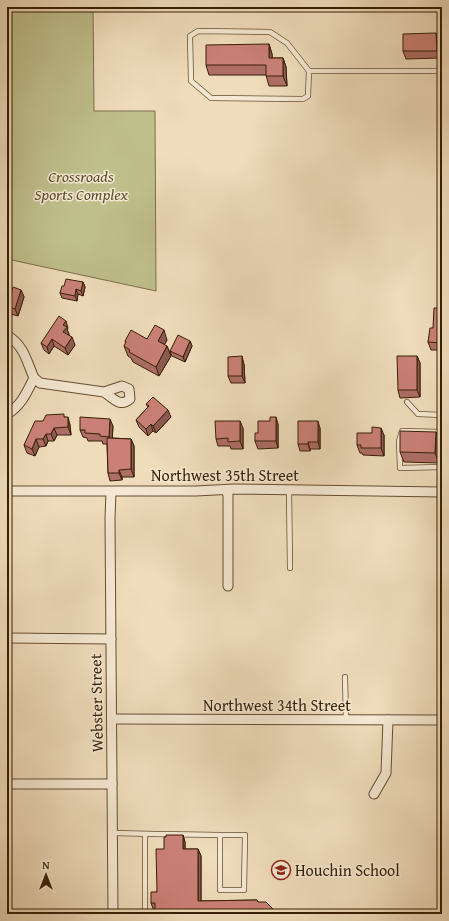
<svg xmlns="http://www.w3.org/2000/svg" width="449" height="921" font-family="'Gentium Book Plus',serif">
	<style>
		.green { fill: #bfbf8c; stroke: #7b6f48 }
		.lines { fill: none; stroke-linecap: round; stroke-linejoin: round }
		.service-casing { stroke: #654e32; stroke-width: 6 }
		.minor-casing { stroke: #654e32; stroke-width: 11 }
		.service { stroke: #f5e8d3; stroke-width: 4.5 }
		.minor { stroke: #f5e8d3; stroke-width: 9 }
		.wall { fill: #ae6e66; stroke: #371f04 }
		.shaded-wall { fill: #8d5a53; stroke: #371f04 }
		.building { fill: #ca8077; stroke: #371f04 }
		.labels { text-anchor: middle; stroke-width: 3; stroke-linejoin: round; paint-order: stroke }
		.park-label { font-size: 16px; font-style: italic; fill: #604f2d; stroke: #f5e8d3 }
		.street-label { font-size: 16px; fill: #371f04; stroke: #f5e8d3 }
		.poi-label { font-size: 16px; fill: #371f04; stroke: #f5e8d3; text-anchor: start }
	</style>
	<rect width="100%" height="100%" fill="#efdcbb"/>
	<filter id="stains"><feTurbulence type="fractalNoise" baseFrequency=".005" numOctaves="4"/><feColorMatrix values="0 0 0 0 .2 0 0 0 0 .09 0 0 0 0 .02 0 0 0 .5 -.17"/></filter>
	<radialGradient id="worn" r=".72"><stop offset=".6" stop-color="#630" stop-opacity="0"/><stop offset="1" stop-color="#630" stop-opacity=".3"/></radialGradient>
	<polygon class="green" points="7,7 93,7 94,111 155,111 156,291 7,259"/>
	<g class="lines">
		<g class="service-casing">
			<g id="service">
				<polygon points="198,31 270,32 287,43 309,71 308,96 303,99 211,98 191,81 190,36"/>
				<polyline points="309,71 442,71"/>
				<polyline points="407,402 418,414 442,415"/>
				<polyline points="442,432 402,431 399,441 400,468 442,467"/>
				<polyline points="289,489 290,568"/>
				<polyline points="345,677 346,720"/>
				<path d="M 113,833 C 157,834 201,835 245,835 L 244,890 L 220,890 L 220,835"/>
				<polyline points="145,834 145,914"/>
			</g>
		</g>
		<g class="minor-casing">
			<g id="minor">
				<path d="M 7,335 C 25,347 26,360 34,378 L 40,383 L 104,392 L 122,386 L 129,389 L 130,399 C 120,408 113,398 104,392"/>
				<path d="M 7,414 C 21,406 27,392 34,378"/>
				<polyline points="226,490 228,495 228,586"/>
				<polyline points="8,491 196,491 234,489 442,492"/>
				<polyline points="111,492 110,518 113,914"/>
				<polyline points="7,638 111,639"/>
				<polyline points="112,719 442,720"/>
				<polyline points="7,784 112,784"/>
				<polyline points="374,794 386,773 388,720"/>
			</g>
		</g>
		<use href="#service" class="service"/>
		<use href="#minor" class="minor"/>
	</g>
	<g class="wall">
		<polygon points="439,41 439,58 406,59 403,51"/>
		<polygon points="269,44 272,54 272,58 283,58 286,67 287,86 269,86 266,75 209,75 206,65"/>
		<polygon points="83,282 85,287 83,296 78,294 77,301 62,298 60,293 64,286"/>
		<polygon points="21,290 24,297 18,316 7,313 7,292 11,293"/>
		<polygon points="442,308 442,350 431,350 428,342 433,328"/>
		<polygon points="68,328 67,330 69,334 69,335 75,345 68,355 54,346 49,354 44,350 41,343"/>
		<polygon points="147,339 167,340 164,345 167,346 171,356 159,376 133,362 131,358 128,356 124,346 126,344 125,341"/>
		<polygon points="190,341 192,346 185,362 172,356 170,351"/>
		<polygon points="417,356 420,363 420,397 400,398 398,390"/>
		<polygon points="244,364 245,383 231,383 228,376"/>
		<polygon points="146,404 171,417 156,433 153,431 148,436 139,427 136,420 148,407"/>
		<polygon points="66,417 70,425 71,435 57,435 54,441 48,441 46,446 39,447 35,456 27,453 24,445 43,421"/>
		<polygon points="278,424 278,448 258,449 255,441 258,433"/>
		<polygon points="113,426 112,438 131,439 134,446 134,477 122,477 122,480 110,481 108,473 107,444 103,444 102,441 88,441 87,438 83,437 80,430"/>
		<polygon points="243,428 243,449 231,449 230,446 218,446 216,439"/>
		<polygon points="320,428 320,449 310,449 310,451 300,451 298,444"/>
		<polygon points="436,432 440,442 439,463 404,462 400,452"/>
		<polygon points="372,433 384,435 384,456 363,455 362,453 360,453 357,445"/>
		<polygon points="183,835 185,842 185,849 198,849 201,856 201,901 257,900 258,902 154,911 151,903 157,892 164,849"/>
	</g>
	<g class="shaded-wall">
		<polygon points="436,33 439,41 439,58 437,51"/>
		<polygon points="269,44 272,54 273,67 269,58"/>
		<polygon points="283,58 286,67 287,86 283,76"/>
		<polygon points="83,282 85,287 83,296 81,291"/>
		<polygon points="76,289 78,294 77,301 75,296"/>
		<polygon points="21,290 24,297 18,316 15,309"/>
		<polygon points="66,321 68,328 67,329 69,334 66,339 63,332 63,325"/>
		<polygon points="164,330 167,340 161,351 158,341"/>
		<polygon points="72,337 75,345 68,355 65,348"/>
		<polygon points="52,339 54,346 49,354 47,347"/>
		<polygon points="190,341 192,346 185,362 183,357"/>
		<polygon points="167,346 171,356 159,376 156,367"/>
		<polygon points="242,356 244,364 245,383 242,376"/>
		<polygon points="417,356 420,363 420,397 417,390"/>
		<polygon points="168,410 171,417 156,433 153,426"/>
		<polygon points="68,417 70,425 71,435 68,427"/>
		<polygon points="276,417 278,424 278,448 276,441"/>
		<polygon points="110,419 113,426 112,444 109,437"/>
		<polygon points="240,421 243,428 243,449 240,441"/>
		<polygon points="318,421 320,428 320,449 318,442"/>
		<polygon points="151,424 153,431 148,436 146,429"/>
		<polygon points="54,428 57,435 54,441 51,434"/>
		<polygon points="381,428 384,435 384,456 381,448"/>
		<polygon points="436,432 440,442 439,463 435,453"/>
		<polygon points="46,434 48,441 46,446 43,439"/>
		<polygon points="36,439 39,447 35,456 32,449"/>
		<polygon points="131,439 134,446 134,477 131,469"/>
		<polygon points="308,442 310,449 310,451 308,444"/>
		<polygon points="119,470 122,477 122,480 119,473"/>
		<polygon points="183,835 185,842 185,856 183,849"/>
		<polygon points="198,849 201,856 201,908 198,901"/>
	</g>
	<g class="building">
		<polygon points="436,33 437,51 403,51 403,34"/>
		<polygon points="269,44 269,58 283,58 283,76 266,76 266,65 206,65 206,45"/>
		<polygon points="66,279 83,282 81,291 76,289 75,296 60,293 62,286 64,286"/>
		<polygon points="13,287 21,290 15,309 7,306 7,292 11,293"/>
		<polygon points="434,308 442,308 442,343 428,342 430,328 433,328"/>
		<polygon points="59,316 66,321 63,325 67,327 63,332 72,337 65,348 52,339 47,347 41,343"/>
		<polygon points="155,325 164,330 158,341 167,346 156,367 129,352 130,350 124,346 126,342 125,341 131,330 147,339"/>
		<polygon points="178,335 190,341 183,357 170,351"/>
		<polygon points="242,356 242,376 228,376 228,357"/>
		<polygon points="397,356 417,356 417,390 398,390"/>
		<polygon points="153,397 168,410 153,426 151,424 146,429 136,420 149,406 146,404"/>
		<polygon points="64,414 64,417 68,417 68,427 54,428 51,434 46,434 43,439 36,439 32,449 24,445 35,421 43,421 46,415"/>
		<polygon points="80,417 110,419 109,437 100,436 100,434 85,433 85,430 80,430"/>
		<polygon points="270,417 276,417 276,441 255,441 255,433 258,433 258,421 270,421"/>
		<polygon points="215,421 240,421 240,441 228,442 228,438 216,439"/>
		<polygon points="298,421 318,421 318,442 308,442 308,444 298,444"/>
		<polygon points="372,427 381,428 381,448 361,448 361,445 357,445 357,433 372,433"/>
		<polygon points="400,431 436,432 435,453 400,452"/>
		<polygon points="107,438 131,439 131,469 119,470 119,473 108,473"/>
		<polygon points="166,835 183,835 183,849 198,849 198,901 257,900 258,902 266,902 278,914 155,914 155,903 151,903 151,892 157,892 156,849 164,849 164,837 166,837"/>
	</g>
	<defs>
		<g id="school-ring" transform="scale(1)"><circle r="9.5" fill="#f5e8d3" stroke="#8f2418" stroke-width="1.5"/><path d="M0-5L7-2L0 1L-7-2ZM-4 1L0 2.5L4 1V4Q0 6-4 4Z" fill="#8f2418"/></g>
	</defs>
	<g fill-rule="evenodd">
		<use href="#school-ring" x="281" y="870"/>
	</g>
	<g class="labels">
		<g class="park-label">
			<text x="81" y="182">Crossroads<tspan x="81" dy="18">Sports Complex</tspan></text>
		</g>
		<g class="street-label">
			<text x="225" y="481">Northwest 35th Street</text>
			<text transform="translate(96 703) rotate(-91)" y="6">Webster Street</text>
			<text x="277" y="711">Northwest 34th Street</text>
		</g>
		<g class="poi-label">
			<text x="295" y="876">Houchin School</text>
		</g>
	</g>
	<rect width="449" height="921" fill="none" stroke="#efdcbb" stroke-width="24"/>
	<rect x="8" y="8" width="433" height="905" fill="none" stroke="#371f04" stroke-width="2"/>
	<rect x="12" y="12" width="425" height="897" fill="none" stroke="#371f04"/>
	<g transform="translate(46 875)" stroke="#f5e8d3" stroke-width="3" paint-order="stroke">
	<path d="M0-3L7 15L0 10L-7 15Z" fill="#371f04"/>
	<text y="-6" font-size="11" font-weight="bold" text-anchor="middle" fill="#371f04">N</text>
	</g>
	<rect width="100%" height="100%" filter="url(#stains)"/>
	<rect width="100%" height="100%" fill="url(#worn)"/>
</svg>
